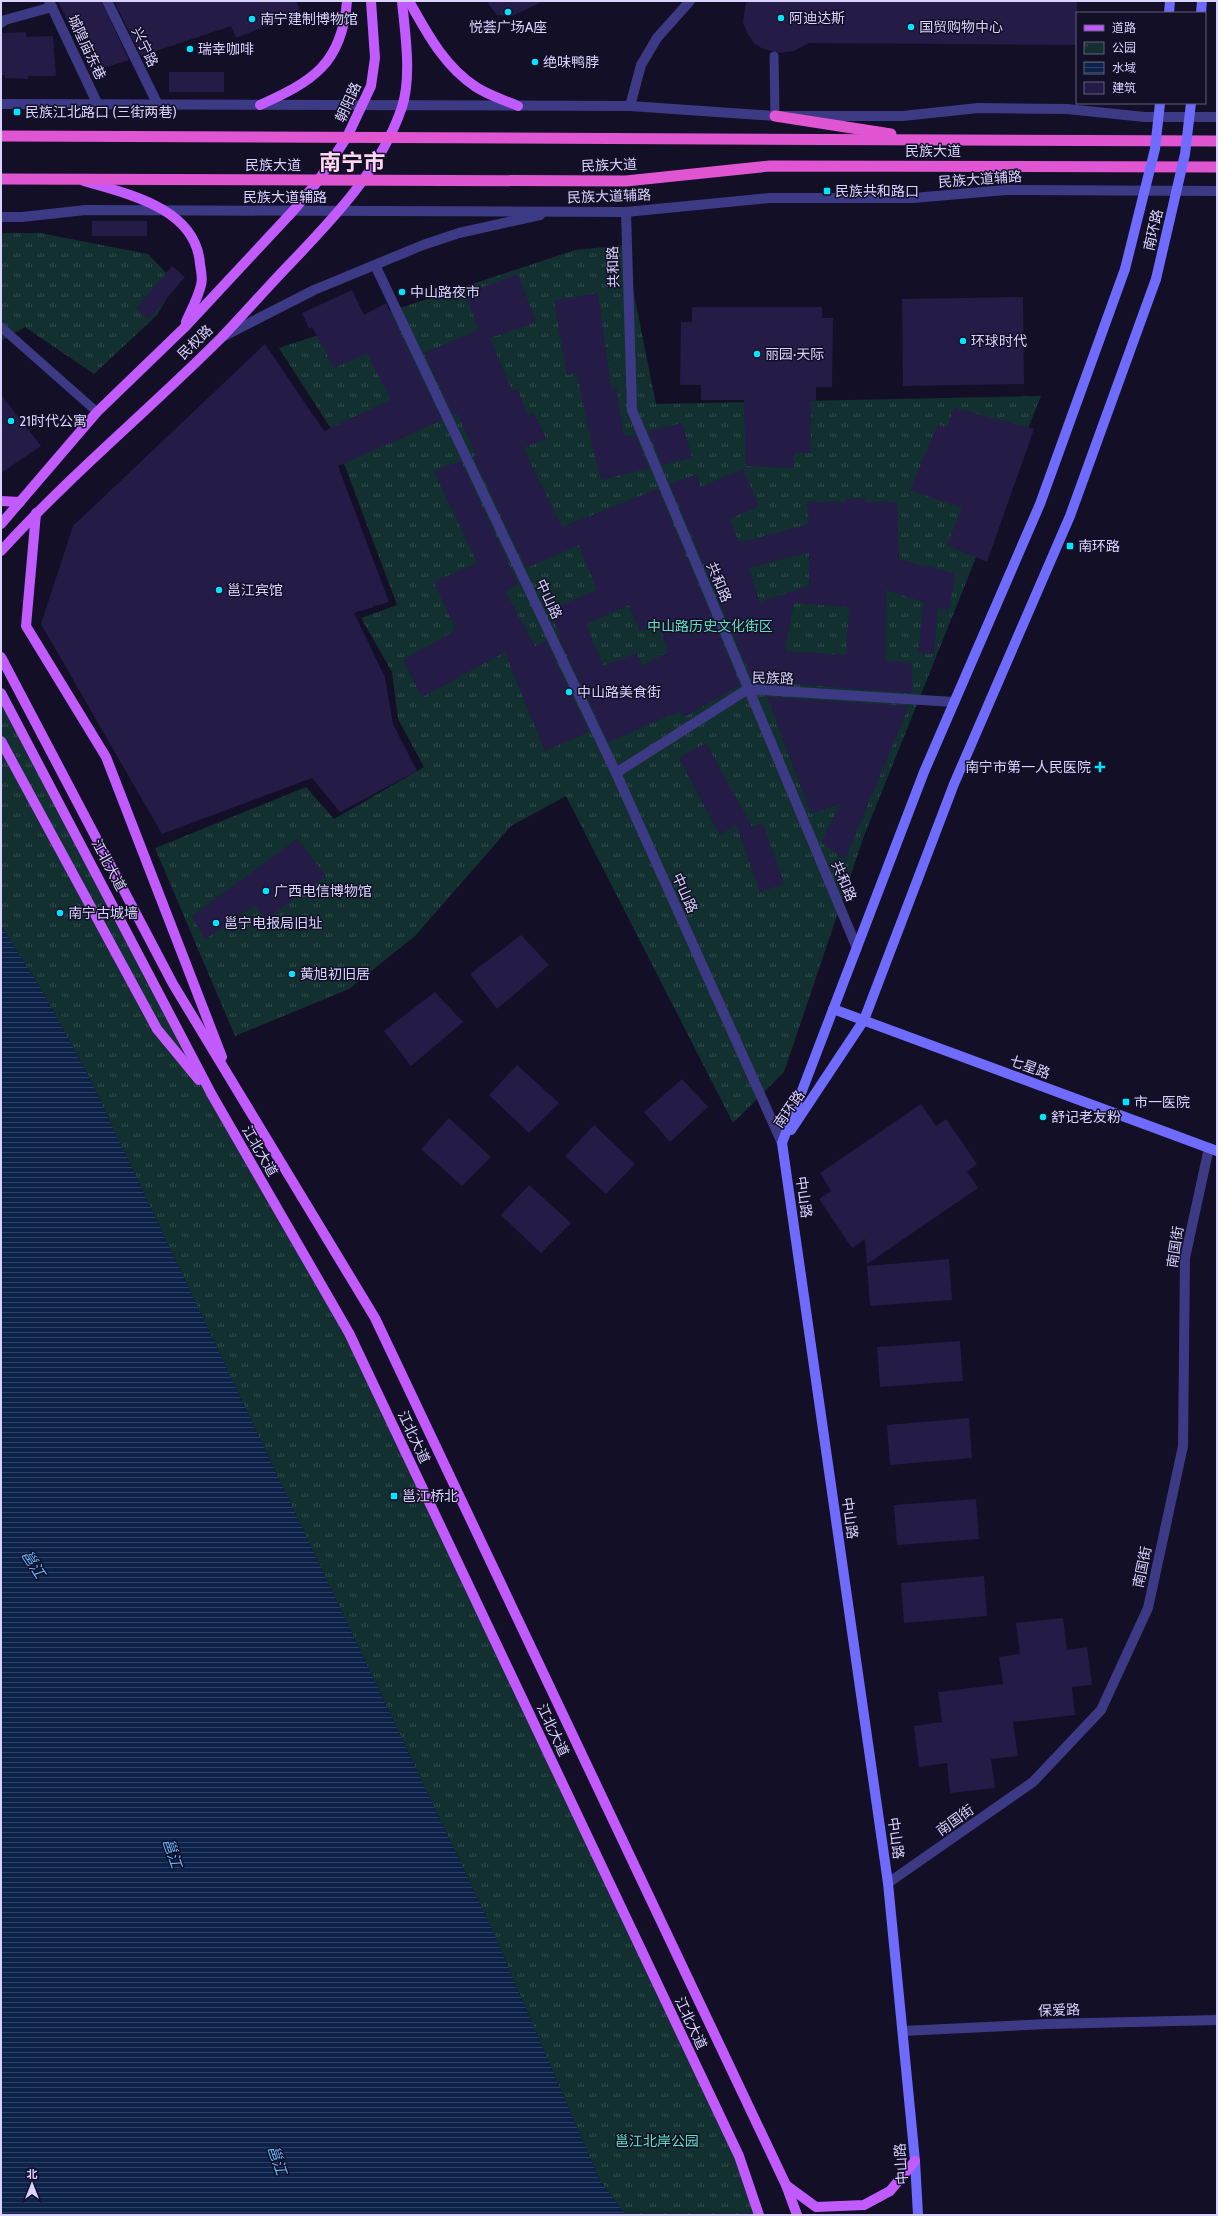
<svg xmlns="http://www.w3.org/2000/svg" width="1218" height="2216" font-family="Cabin,'Noto Sans SC',sans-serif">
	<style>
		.park { fill: url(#park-tufts) }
		.water { fill: url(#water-rules) }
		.building { fill: #241b47; fill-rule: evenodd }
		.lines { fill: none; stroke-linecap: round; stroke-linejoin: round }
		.service { stroke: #3d3a85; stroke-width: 9 }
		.pedestrian { stroke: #3d3a85; stroke-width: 10 }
		.minor { stroke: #3d3a85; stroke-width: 10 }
		.tertiary { stroke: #3d3a85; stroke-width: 10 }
		.secondary { stroke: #6f6bff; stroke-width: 10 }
		.primary { stroke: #c25bff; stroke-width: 10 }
		.trunk { stroke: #e055d1; stroke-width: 11 }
		.secondary-bridge { stroke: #6f6bff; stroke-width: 10 }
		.poi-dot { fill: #00e5ff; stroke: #130f26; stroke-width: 1.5 }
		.labels { text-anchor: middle; stroke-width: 3; stroke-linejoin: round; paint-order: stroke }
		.poi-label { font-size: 14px; fill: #d9d4ff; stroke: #130f26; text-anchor: start }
		.street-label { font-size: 14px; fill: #d9d4ff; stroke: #130f26 }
		.park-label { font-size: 14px; fill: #5fe0c0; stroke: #130f26 }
		.water-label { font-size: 15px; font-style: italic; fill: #62b6ff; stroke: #130f26 }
		.town-label { font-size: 22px; font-weight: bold; fill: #ffd6f0; stroke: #130f26 }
	</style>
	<defs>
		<pattern id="park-tufts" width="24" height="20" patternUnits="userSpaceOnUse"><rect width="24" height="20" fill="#12302f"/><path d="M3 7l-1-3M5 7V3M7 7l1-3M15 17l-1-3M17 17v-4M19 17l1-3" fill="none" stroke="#344d4e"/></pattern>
		<pattern id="water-rules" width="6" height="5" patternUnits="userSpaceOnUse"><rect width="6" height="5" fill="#0c2248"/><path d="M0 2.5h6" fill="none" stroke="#2f4163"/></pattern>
	</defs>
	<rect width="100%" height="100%" fill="#130f26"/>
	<g class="park">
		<polygon points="1,233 40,233 148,254 176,283 157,315 94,374 25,327 1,341"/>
		<polygon points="624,245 656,404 1041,396 864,836 784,1072 733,1123 566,796 511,826 415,936 349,989 235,1036 155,848 306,787 334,819 424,767 398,719 392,672 361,618 397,605 331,429 279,348 575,250"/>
		<polygon points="1,693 159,991 349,1333 739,2156 759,2215 626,2215 600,2181 490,1925 88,1075 43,992 1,926"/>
	</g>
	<polygon class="water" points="1,926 43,992 88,1075 490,1925 600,2181 626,2215 1,2215"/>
	<g class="building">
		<polygon points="58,1 101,1 129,60 91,72"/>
		<polygon points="114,1 296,1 301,12 236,38 231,26 141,56"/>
		<polygon points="486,1 544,1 512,16 497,15"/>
		<polygon points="746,1 1077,1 1077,45 809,43 794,51 779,53 763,49 754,43 747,33 743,22"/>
		<polygon points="26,32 26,37 53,36 56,76 28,76 28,79 5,78 5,75 1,75 1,33"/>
		<rect x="169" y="72" width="55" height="20"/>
		<rect x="92" y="221" width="55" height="15"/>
		<polygon points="172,266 185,277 149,319 136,308"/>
		<path d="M 518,274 L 536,322 L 490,338 L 512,391 L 517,389 L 528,416 L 534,413 L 546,439 L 523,448 L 562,527 L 658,489 L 740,685 L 684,717 L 680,711 L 608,742 L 558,636 L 560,635 L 549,610 L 597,590 L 579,545 L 526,568 L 473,456 L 476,455 L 457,413 L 453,415 L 424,353 L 479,330 L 465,294 ZM 629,605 L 640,631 L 659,624 L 668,652 L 642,666 L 637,653 L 603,666 L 586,624 Z"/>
		<polygon points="352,290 364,315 386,303 442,420 338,466 389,602 375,606 373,603 374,607 354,613 385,677 393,724 417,771 340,812 312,778 162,834 41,624 73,526 265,344 324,431 391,400 367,353 334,368 312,327 309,329 302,313"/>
		<polygon points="598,293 611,388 616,387 624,436 635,435 649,468 601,480 587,423 577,373 567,375 554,301"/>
		<polygon points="1023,297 1024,384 903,386 902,299"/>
		<polygon points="692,307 822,307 822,318 833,318 832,387 816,387 816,401 811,401 811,453 794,453 794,468 746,466 744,400 701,400 701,385 680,385 681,322 692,322"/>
		<polygon points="1,395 41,446 1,473"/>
		<polygon points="954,408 1034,429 987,562 947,545 962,508 910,490 938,424 947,428"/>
		<polygon points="682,423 692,457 662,465 648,431"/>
		<polygon points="461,461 518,584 505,591 535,646 546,641 589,732 545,751 505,652 422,697 403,660 456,630 434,582 477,563 434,471"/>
		<path d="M 743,469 L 759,506 L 730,519 L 739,543 L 809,524 L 807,502 L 846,502 L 846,499 L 865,498 L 865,502 L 897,502 L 899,559 L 956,574 L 948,611 L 938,607 L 934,654 L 918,653 L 924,602 L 886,590 L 885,661 L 912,663 L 912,693 L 753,681 L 670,484 L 697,474 L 700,487 ZM 809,552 L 809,586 L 760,602 L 748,568 ZM 794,603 L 849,607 L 846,655 L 785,651 Z"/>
		<polygon points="767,697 909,706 845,859 821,842 841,803 811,814"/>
		<polygon points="706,743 752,827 763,824 784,884 760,892 736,824 720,835 679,758"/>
		<polygon points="297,839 326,876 266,919 255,905 205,939 192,916"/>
		<polygon points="521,935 549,965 497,1009 470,974"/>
		<polygon points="435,992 463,1022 411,1066 384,1031"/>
		<polygon points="517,1065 559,1103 529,1133 489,1095"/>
		<polygon points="682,1079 708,1107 670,1142 644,1112"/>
		<polygon points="921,1104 936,1126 946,1119 977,1164 967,1172 978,1188 867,1264 865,1239 852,1248 819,1199 831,1191 820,1173"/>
		<polygon points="449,1118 491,1157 462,1186 421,1149"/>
		<polygon points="594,1125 635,1164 606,1194 565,1156"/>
		<polygon points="529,1185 571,1223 541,1253 501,1215"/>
		<polygon points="949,1259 952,1300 870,1306 867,1266"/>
		<polygon points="960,1341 963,1381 880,1387 877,1347"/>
		<polygon points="969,1418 972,1458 890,1465 887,1425"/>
		<polygon points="976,1499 979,1539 897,1545 894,1505"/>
		<polygon points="984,1576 987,1616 904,1623 901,1583"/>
		<polygon points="1063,1618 1067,1650 1087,1647 1092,1685 1072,1687 1075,1715 1013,1722 1018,1756 991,1759 995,1788 950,1793 947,1763 919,1767 914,1726 942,1722 938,1692 1003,1684 999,1657 1020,1654 1016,1623"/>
	</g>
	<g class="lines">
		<g class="service">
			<polyline points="774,56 775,116"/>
			<polyline points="1,327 97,412"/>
		</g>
		<g class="pedestrian">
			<polyline points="49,1 98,105"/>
			<polyline points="107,1 158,105"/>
			<polyline points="1,23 5,20 52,7"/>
			<polyline points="375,265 616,773 782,1143"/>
		</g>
		<g class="minor">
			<polyline points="630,106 641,65 657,38 690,1"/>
			<polyline points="626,212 632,410 857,948"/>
			<polyline points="616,773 748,689 954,702"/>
			<polyline points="888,1883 1033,1782 1101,1710 1148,1608 1183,1446 1185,1258 1209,1148"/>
			<polyline points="903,2031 1047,2024 1217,2020"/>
		</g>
		<g class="tertiary">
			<polyline points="1,104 630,106 775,116 903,116 978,108 1067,109 1145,117 1217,117"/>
			<polyline points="1,217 22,217 86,210 626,212 770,198 913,198 1006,190 1217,191"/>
			<polyline points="224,336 314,290 423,245 459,233 540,215"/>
		</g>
		<g class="secondary">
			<polyline points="1169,13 1170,1"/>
			<polyline points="1201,13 1202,1"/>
			<polyline points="833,1009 1217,1151"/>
			<polyline points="791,1130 864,1020 954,784 1070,516 1156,279"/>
			<polyline points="918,2215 915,2161 888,1883 782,1143 924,772 1040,504 1125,269"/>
		</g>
		<g class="primary">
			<path d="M 409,1 C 427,33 444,66 476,87 C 488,95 504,100 518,106"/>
			<path d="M 260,105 C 313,81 342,64 347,1"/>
			<path d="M 84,181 C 128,194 196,208 200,264 C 201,270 203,279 201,285 C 198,298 191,310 186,322"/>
			<polyline points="1,501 20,502"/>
			<polyline points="36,513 26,626 106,757 222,1057"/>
			<polyline points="1,524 97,412 184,328 293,211 318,181 347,137 371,86 375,58 371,1"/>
			<path d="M 1,551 C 70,475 149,410 221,338 C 243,315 264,291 286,268 C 331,221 381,170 402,107 C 412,76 405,33 402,1"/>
			<polyline points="1,657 173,984 375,1318 786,2185 797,2215"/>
			<polyline points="1,693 212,1095 349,1333 739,2156 759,2215"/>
			<polyline points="1,741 157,1029 199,1080"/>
			<polyline points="786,2185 816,2207 864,2205 890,2191 915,2161"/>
		</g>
		<g class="trunk">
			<polyline points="775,116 891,134"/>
			<polyline points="1,136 1217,141"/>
			<polyline points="1,179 626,181 770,166 1217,167"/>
		</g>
		<g class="secondary-bridge">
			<polyline points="1125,269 1155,149 1160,103"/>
			<polyline points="1156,279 1185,154 1191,103"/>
		</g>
	</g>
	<g class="poi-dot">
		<circle cx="508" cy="12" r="4"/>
		<circle cx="781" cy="18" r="4"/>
		<circle cx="252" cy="19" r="4"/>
		<circle cx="911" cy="27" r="4"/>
		<circle cx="190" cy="49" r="4"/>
		<circle cx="535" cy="62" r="4"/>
		<rect x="13" y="108" width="8" height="8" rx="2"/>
		<rect x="823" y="187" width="8" height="8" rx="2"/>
		<circle cx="402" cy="292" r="4"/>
		<circle cx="963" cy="341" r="4"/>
		<circle cx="757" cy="354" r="4"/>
		<circle cx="11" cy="421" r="4"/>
		<rect x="1066" y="542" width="8" height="8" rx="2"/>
		<circle cx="219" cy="590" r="4"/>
		<circle cx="569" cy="692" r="4"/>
		<path d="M1098 761h4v4h4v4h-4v4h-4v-4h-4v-4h4z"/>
		<circle cx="266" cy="891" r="4"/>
		<circle cx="60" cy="913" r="4"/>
		<circle cx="216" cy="923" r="4"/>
		<circle cx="292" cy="974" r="4"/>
		<rect x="1122" y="1098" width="8" height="8" rx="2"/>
		<circle cx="1043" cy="1117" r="4"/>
		<rect x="390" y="1492" width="8" height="8" rx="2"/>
	</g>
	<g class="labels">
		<g class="poi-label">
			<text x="789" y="23">阿迪达斯</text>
			<text x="260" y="24">南宁建制博物馆</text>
			<text x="508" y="32" text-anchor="middle">悦荟广场A座</text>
			<text x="919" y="32">国贸购物中心</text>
			<text x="198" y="54">瑞幸咖啡</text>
			<text x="543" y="67">绝味鸭脖</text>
			<text x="25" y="117">民族江北路口 (三街两巷)</text>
			<text x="835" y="196">民族共和路口</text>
			<text x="410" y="297">中山路夜市</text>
			<text x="971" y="346">环球时代</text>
			<text x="765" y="359">丽园·天际</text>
			<text x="19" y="426">21时代公寓</text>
			<text x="1078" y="551">南环路</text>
			<text x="227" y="595">邕江宾馆</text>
			<text x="577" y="697">中山路美食街</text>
			<text x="1091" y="772" text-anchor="end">南宁市第一人民医院</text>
			<text x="274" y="896">广西电信博物馆</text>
			<text x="68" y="918">南宁古城墙</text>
			<text x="224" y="928">邕宁电报局旧址</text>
			<text x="300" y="979">黄旭初旧居</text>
			<text x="1134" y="1107">市一医院</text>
			<text x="1051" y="1122">舒记老友粉</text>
			<text x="402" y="1501">邕江桥北</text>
		</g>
		<g class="street-label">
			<text transform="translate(87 47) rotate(65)" y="5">城隍庙东巷</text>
			<text transform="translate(145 47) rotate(64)" y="5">兴宁路</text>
			<text transform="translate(348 102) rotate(-66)" y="5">朝阳路</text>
			<text x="933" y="156">民族大道</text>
			<text x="273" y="170">民族大道</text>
			<text transform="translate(609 165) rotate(-2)" y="5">民族大道</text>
			<text transform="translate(980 179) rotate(-4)" y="5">民族大道辅路</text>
			<text transform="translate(609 196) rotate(-2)" y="5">民族大道辅路</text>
			<text x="285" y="202">民族大道辅路</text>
			<text transform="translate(1153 230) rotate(-77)" y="5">南环路</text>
			<text transform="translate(613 267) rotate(-92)" y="5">共和路</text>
			<text transform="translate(195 342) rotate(-44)" y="5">民权路</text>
			<text transform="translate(719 582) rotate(67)" y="5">共和路</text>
			<text transform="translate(549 599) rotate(65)" y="5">中山路</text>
			<text transform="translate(773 678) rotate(2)" y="5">民族路</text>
			<text transform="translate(109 865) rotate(62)" y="5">江北大道</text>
			<text transform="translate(844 881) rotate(67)" y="5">共和路</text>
			<text transform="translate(685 893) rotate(66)" y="5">中山路</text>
			<text transform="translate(1030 1067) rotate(20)" y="5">七星路</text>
			<text transform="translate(789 1109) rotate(-55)" y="5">南环路</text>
			<text transform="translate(260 1151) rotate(60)" y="5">江北大道</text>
			<text transform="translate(804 1197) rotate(82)" y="5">中山路</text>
			<text transform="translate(1175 1247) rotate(-81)" y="5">南国街</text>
			<text transform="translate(414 1437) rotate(65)" y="5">江北大道</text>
			<text transform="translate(850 1518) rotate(82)" y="5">中山路</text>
			<text transform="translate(1142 1567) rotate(-78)" y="5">南国街</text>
			<text transform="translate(553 1730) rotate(65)" y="5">江北大道</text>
			<text transform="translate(955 1820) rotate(-35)" y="5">南国街</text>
			<text transform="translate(896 1838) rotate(82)" y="5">中山路</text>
			<text transform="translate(1059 2010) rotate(-2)" y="5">保爱路</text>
			<text transform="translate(691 2023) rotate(65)" y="5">江北大道</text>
			<text transform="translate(901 2164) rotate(-94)" y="5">中山路</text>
		</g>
		<g class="park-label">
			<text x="710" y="631">中山路历史文化街区</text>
			<text x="657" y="2146">邕江北岸公园</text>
		</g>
		<g class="water-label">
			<text transform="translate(33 1564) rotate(57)" y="5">邕江</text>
			<text transform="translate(172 1853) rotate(71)" y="5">邕江</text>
			<text transform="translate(277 2160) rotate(71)" y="5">邕江</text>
		</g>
		<g class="town-label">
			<text x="352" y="170">南宁市</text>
		</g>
	</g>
	<rect width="1218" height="2216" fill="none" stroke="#d9d4ff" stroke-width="4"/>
	<rect x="1076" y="12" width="130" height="92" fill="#130f26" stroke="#625e7d"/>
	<rect x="1084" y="25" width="20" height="6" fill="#c25bff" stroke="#625e7d"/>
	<text x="1112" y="32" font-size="12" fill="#d9d4ff">道路</text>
	<rect x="1084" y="42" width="20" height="12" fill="url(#park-tufts)" stroke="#625e7d"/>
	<text x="1112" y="52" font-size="12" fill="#d9d4ff">公园</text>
	<rect x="1084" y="62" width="20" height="12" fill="url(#water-rules)" stroke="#625e7d"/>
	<text x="1112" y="72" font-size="12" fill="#d9d4ff">水域</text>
	<rect x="1084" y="82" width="20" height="12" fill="#241b47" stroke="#625e7d"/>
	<text x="1112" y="92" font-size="12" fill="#d9d4ff">建筑</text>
	<g transform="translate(32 2184)" stroke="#130f26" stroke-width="3" paint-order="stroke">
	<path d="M0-3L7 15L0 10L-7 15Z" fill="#d9d4ff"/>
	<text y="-6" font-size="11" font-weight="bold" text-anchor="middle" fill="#d9d4ff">北</text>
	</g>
</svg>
